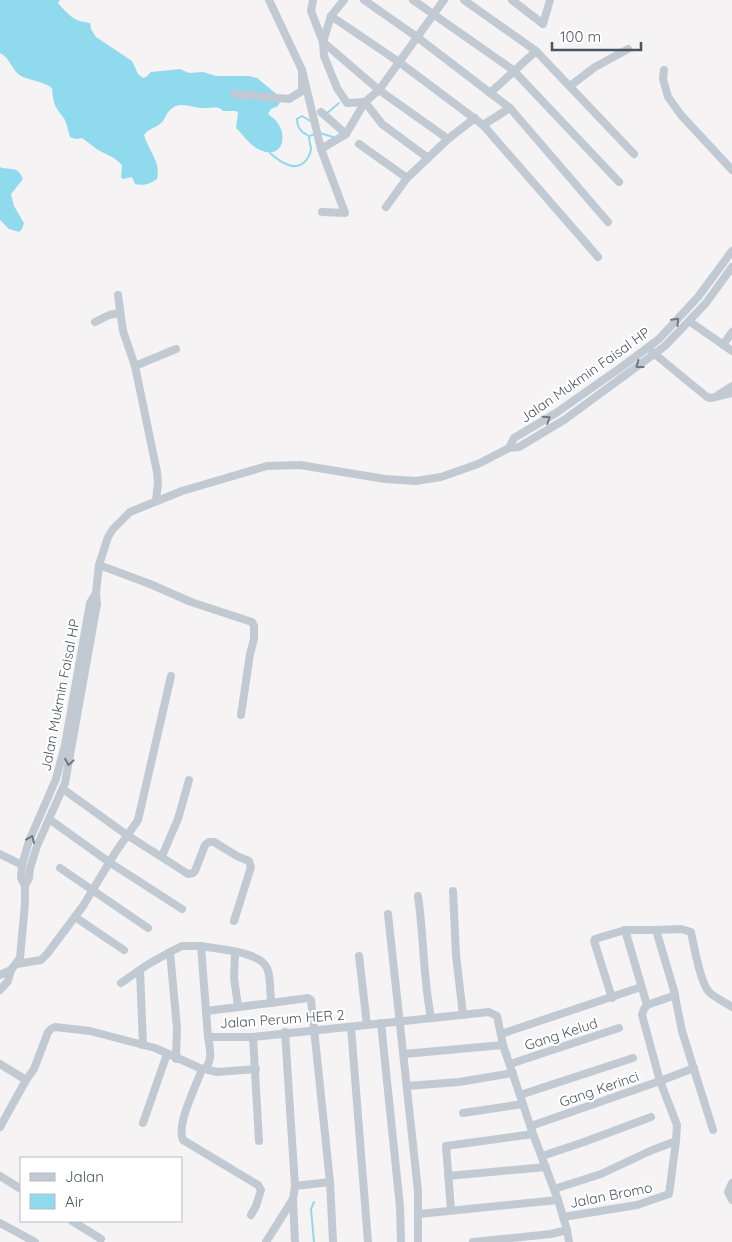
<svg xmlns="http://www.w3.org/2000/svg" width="732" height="1242" font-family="Quicksand,sans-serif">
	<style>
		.water { fill: #90daee }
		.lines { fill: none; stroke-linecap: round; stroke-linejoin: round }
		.stream { stroke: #90daee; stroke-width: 2 }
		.minor { stroke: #c1cad2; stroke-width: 8 }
		.oneway { stroke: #6e7983 }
		.labels { text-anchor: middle; stroke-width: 4.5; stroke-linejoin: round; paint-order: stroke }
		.street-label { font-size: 14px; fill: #4a5661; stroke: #fff }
	</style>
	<rect width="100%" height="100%" fill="#f5f3f3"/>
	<g class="water">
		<path d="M 0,0 L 60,0 L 58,3 C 69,15 73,21 90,23 L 91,29 L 96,37 L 132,61 L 138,74 L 143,78 L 146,77 L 151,72 L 180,69 L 189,73 L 203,72 L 216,76 L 249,76 L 257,78 L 279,96 L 281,100 L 278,106 L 271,109 L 268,114 C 271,116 275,119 277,122 C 289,138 281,161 258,149 C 248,144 244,135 236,128 L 238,113 L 236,111 L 223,111 C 217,104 210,109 202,108 C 189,107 179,100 169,111 C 166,114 165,118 163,121 C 157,128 149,128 144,135 C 149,152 161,161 157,179 C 150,184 144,186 135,184 L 132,177 L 123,179 L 121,177 L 122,165 L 114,158 L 98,150 L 82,138 L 76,139 L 70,137 C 68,131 67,122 63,117 C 54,106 53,102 52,88 C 43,81 31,81 21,76 C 11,70 10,57 0,53 Z"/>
		<path d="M 0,167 C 10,171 18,165 23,179 L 11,194 L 14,206 L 24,223 L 22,229 L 19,232 L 9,229 L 0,220 Z"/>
	</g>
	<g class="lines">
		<g class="stream">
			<polyline points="326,114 339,103"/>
			<polyline points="320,133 333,137"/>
			<path d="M 307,135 C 300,131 297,127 297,119 L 302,116 L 312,122"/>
			<path d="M 270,153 C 280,162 297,174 307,159 C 309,156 311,152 311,148 C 310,144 309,140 309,136 L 316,134"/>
			<polyline points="314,1202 311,1209 314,1242"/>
		</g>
		<g class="minor">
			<polyline points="313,0 311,11 323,42 324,56 337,88 347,103 365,102 382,124 428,158"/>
			<polyline points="364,0 417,37 510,108 608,222"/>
			<polyline points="413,0 513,70 619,182"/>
			<polyline points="464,0 536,51 634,154"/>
			<polyline points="512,0 543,24 550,0"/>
			<polyline points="331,16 399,62 483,125 598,257"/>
			<polyline points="323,42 379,90 448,139"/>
			<polyline points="323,42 331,16 344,0"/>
			<polyline points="302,70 321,149 345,213 322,212"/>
			<polyline points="664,70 663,79 668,97 681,115 732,170"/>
			<polyline points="570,86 595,67 628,49"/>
			<polyline points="490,93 536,51"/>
			<polyline points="234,94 289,99 302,91 302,70 269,0"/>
			<polyline points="321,112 346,134"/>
			<polyline points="483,125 510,108"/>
			<polyline points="359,144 407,178 448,139 475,118"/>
			<polyline points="321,149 346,134 365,102 379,90 444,0"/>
			<polyline points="386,207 407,178"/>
			<polyline points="118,295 123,331 135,366 157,472 158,483 156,500"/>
			<polyline points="689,321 732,351"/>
			<polyline points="95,322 109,315 120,313"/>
			<polyline points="723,345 732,332"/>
			<polyline points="651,351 707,397 711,398 732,393"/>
			<polyline points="135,366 176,349"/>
			<polyline points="718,395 732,386"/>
			<polyline points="509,448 514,438 556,413 623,366 659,339 698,297 732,251"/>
			<polyline points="99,565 150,584 191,602 252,622 254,626 254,639 250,654 241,715"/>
			<polyline points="63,789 127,835 188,874 193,873 195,871 205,845 209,842 214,842 237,856 249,861 251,867 234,921"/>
			<polyline points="49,819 109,862 182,909"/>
			<polyline points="0,854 22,865"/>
			<polyline points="162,856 178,819 189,780"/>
			<polyline points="60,868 148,928"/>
			<polyline points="25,886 29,878 30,868 37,846 65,783 97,604 96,593 99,565 108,537 113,529 130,512 182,491 267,466 300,465 385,479 416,481 441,477 478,464 509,448 519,447 564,420 665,346 706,303 732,267"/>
			<polyline points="453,891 456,955 463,1015"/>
			<path d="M 418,896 C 424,937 423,978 431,1018"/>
			<polyline points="388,914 418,1191 418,1242"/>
			<polyline points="75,917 124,950"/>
			<polyline points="625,930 647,1005 644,1009 642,1015 660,1081 694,1068"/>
			<path d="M 656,930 L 681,929 L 691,932 C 694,946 700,982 709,992 C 715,998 725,1002 732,1007"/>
			<polyline points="170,952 182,946 201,946"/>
			<polyline points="235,952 234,978 238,1006"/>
			<polyline points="359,956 367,1025"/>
			<polyline points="17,964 41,960 47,954 83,906 115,853 138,820 171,676"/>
			<polyline points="140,971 143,1045"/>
			<polyline points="0,975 11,970"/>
			<polyline points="121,983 147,965 170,952 177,1028 176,1059"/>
			<polyline points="0,990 8,981 11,970 20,958 25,903 25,886 21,878 22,865 29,841 56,779 65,745 90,603 96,593"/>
			<polyline points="675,996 682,1031 713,1130"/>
			<polyline points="612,998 594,941 595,939 625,930 656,930 675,994 673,996 647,1005"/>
			<polyline points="206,1011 271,1003"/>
			<polyline points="381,1023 400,1207 401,1242"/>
			<polyline points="351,1027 368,1242"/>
			<polyline points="501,1034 641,987"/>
			<path d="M 208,1037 L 201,946 C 217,949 259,951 267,968 C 271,977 270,993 271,1003 L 308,998 L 311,1000 L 330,1182 L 333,1242"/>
			<polyline points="253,1037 259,1141"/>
			<polyline points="404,1054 503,1045"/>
			<path d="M 0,1064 L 26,1080 L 34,1069 L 48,1032 L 51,1029 L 55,1027 L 90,1031 L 155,1048 L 202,1069 L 205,1069 C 213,1059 210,1049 208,1037 L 253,1037 L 489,1012 L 497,1016 L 503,1045 L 533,1134 L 558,1200 L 567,1230 L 569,1242"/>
			<polyline points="510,1064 619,1028"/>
			<path d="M 202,1069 C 196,1087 176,1124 183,1140 L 258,1185 L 261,1190 L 256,1206 L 251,1215"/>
			<polyline points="205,1069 217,1072 256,1069"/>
			<polyline points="407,1086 459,1082 513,1073"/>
			<polyline points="520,1095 633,1058"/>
			<polyline points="463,1113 523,1104"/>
			<polyline points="143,1123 167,1054"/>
			<polyline points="531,1126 660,1081 677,1125 676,1141 650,1151 601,1174 554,1189"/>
			<polyline points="0,1127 26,1080"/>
			<polyline points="542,1156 584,1142 651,1117"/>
			<polyline points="0,1176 21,1189"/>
			<polyline points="448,1176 546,1167"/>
			<polyline points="732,1183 728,1192 732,1200"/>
			<polyline points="295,1186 330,1182"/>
			<polyline points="293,1199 295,1242"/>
			<polyline points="451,1210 446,1146 533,1134"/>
			<polyline points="419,1214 558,1200"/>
			<polyline points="563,1217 637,1205 669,1194 676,1141"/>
			<polyline points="72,1221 101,1239"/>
			<polyline points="0,1223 35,1242"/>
			<polyline points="266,1242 293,1199 295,1186 285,1032"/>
			<polyline points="473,1242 551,1234 567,1230"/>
		</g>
	</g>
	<defs><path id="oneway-chevron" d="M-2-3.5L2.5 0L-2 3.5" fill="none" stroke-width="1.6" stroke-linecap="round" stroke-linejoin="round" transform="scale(1.25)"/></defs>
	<g class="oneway">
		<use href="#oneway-chevron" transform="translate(676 321) rotate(-46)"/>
		<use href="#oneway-chevron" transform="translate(639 365) rotate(143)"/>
		<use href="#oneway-chevron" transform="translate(547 419) rotate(-33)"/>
		<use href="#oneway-chevron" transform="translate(69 762) rotate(100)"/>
		<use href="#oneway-chevron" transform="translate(31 839) rotate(-67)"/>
	</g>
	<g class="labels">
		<g class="street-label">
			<text transform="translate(585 375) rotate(-35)" y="5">Jalan Mukmin Faisal HP</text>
			<text transform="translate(60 695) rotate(-79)" y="5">Jalan Mukmin Faisal HP</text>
			<text transform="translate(282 1019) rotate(-4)" y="5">Jalan Perum HER 2</text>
			<text transform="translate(561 1034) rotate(-18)" y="5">Gang Kelud</text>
			<text transform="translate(599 1089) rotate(-19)" y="5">Gang Kerinci</text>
			<text transform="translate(611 1195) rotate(-11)" y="5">Jalan Bromo</text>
		</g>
	</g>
	<rect x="20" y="1157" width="162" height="65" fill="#ffffff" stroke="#b7bbc0"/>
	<rect x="30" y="1173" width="25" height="8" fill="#c1cad2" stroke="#b7bbc0"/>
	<text x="65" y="1182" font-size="15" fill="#4a5661">Jalan</text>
	<rect x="30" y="1194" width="25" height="15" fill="#90daee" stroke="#b7bbc0"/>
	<text x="65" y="1207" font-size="15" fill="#4a5661">Air</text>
	<path d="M552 42v8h89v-8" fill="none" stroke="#4a5661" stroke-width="2.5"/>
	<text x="560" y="42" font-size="15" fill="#4a5661" stroke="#ffffff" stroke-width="4" paint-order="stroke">100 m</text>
</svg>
